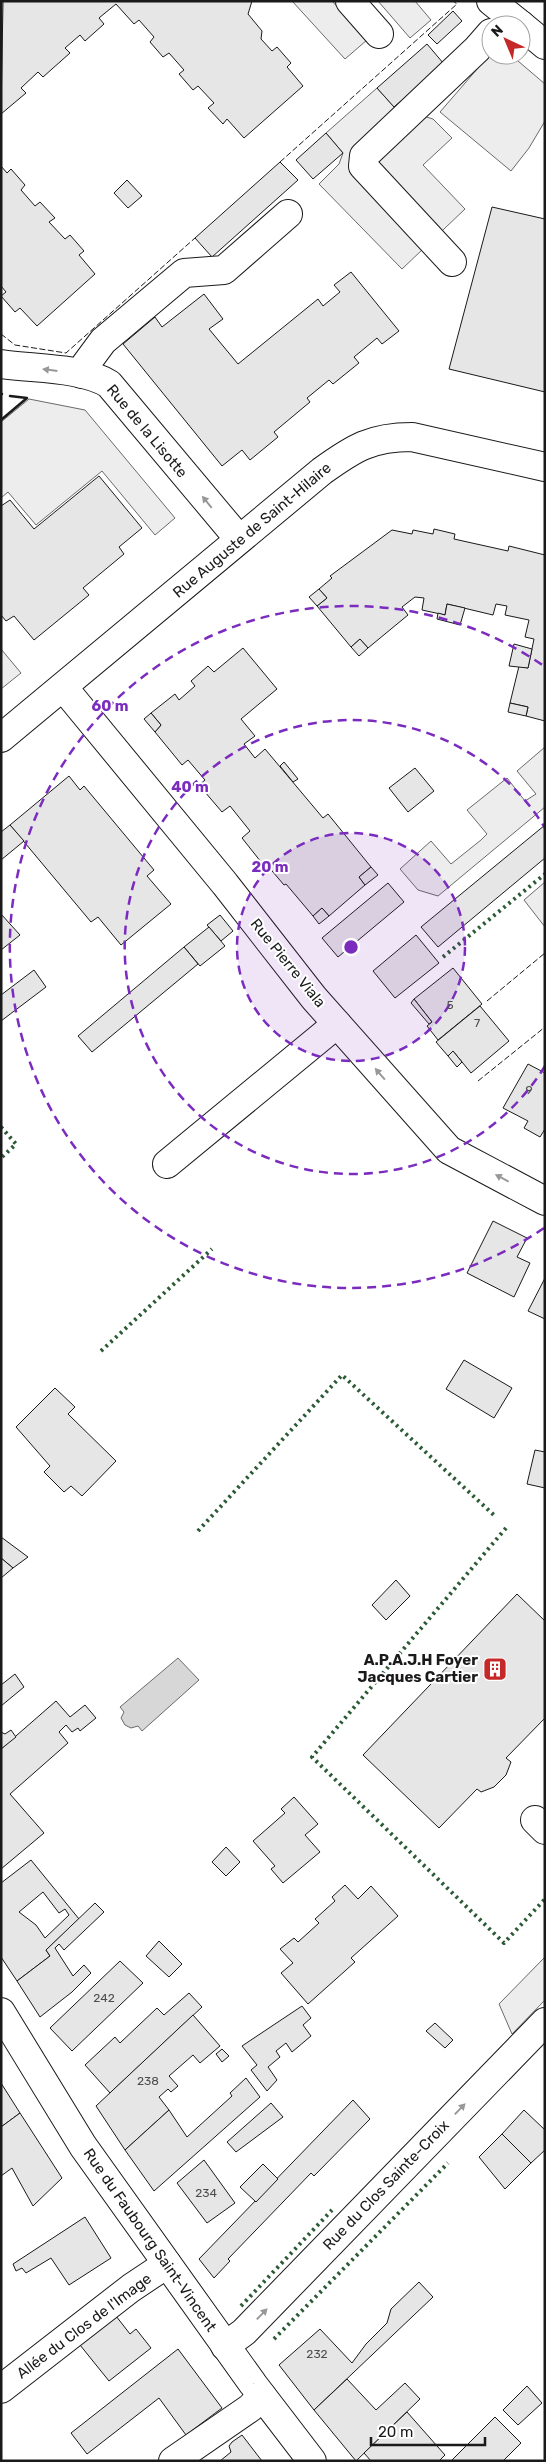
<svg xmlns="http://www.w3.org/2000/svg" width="546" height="2462" font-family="Rubik,sans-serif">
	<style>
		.built { fill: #ededed; stroke: #6a6a6a }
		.water { fill: #d7d7d7; stroke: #6a6a6a }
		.building { fill: #e6e6e6; stroke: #1a1a1a; fill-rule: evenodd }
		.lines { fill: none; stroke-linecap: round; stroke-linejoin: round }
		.minor-casing { stroke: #1a1a1a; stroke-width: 30 }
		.major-casing { stroke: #1a1a1a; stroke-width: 30 }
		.minor { stroke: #fff; stroke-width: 28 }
		.major { stroke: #fff; stroke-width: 28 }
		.hedge { stroke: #2b5a34; stroke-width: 4; stroke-dasharray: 2.5 4; stroke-linecap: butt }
		.fence { stroke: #1a1a1a; stroke-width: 1; stroke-dasharray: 6 2.5; stroke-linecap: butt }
		.wall { stroke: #1a1a1a; stroke-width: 2.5 }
		.oneway { fill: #989898 }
		.ring { fill: none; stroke: #7b2cbf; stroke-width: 2.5; stroke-dasharray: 9 6 }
		.labels { text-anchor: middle; stroke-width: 4; stroke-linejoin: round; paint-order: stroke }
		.number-label { font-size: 12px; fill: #4d4d4d }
		.street-label { font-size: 15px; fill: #1a1a1a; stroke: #fff }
		.poi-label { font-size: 15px; font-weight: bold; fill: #1a1a1a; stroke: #fff; text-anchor: end }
		.centre { fill: #7b2cbf; stroke: #fff; stroke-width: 2.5 }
		.ring-label { font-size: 15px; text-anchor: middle; font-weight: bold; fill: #7b2cbf; stroke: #fff; stroke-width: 4; stroke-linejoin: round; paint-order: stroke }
	</style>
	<rect width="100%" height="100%" fill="#fff"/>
	<g class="built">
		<polygon points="292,1 332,1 367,40 345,59"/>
		<polygon points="378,1 415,1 431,20 410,38"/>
		<polygon points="491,53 491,55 511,55 545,84 545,121 529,148 511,171 440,112"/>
		<polygon points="377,88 394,107 433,119 452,138 423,165 465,209 402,269 319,184 339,164 343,153 326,133"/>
		<polygon points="29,399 85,410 175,518 155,535 102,471 36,525 8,492 1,498 1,422"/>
		<polygon points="1,649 21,673 1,689"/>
		<polygon points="545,747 545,807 438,896 418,890 400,869 431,841 451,864 481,840 487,834 467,810 507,778 525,801 536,794 517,771"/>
		<polygon points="545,882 545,927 524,900"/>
		<polygon points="545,1957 545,2000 512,2034 499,2004"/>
	</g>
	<polygon class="water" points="178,1658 199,1680 142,1731 138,1726 131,1728 125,1725 121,1718 124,1712 120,1707"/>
	<g class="building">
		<polygon points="3,1 252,1 248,14 262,31 261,39 272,51 277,47 291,63 287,67 303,86 244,138 227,119 223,124 208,108 214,103 198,86 193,90 179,74 184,70 169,53 163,57 150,42 154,37 139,20 134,24 116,4 99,18 104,24 85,41 80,35 65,48 70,53 43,77 38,72 21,88 26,93 1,114"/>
		<polygon points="453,11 462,21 437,44 428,35"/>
		<polygon points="427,44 444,64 394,107 377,88"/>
		<polygon points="326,133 343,153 313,179 296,160"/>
		<polygon points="280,162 298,180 212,257 195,238"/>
		<polygon points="1,166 7,173 11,169 25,185 21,190 35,206 40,202 55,218 49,222 65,239 70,235 84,251 79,255 95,274 37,326 20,308 15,312 1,296 6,292 1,286"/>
		<polygon points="127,180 142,196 128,208 114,193"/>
		<polygon points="492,207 545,219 545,392 449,369"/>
		<polygon points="351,272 399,331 382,344 377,338 354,357 359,363 333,384 329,380 307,398 310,402 274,432 278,437 250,460 242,450 222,466 123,344 155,317 162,327 204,294 223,319 209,329 238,364 318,299 323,306 340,292 334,285"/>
		<polygon points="99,476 142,528 119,547 124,554 83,588 89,595 34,640 14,616 6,621 1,615 1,506 10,500 34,529"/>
		<polygon points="434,529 455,534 454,539 508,551 509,546 545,555 545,721 526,716 528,707 510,703 519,666 528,668 534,639 525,637 529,620 505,615 507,606 496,604 493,615 447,604 445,615 422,610 424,598 415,597 402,607 408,615 368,648 360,639 351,647 317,606 327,598 319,589 332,578 330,576 392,530 412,534 413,530 433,534"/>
		<polygon points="319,589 327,598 317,606 309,597"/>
		<polygon points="447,604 465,608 460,625 437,619 438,613 445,615"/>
		<polygon points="360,639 368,648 359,656 351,647"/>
		<polygon points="514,644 532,649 528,668 509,666"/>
		<polygon points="243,648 277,689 241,719 255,736 244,744 255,758 265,749 323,818 328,814 371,867 359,877 365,885 329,916 322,908 313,916 286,884 284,885 267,865 265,867 242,838 250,831 230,806 222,812 199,785 205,780 188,760 182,765 155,732 161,725 151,713 175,694 179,700 195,686 191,681 208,666 214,672"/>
		<polygon points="510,703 528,707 526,716 508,712"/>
		<polygon points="151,713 161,725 155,732 144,719"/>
		<polygon points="284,762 298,779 293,782 280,766"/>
		<polygon points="415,768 434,791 408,812 389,788"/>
		<polygon points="69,776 80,790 84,786 154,870 147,876 171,904 121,945 98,917 91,922 10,825"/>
		<polygon points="10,825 24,841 1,860 1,832"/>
		<polygon points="545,825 545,858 438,947 421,927"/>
		<polygon points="371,867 378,875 365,885 359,877"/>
		<polygon points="388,883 404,902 338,957 322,938"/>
		<polygon points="322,908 329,916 319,924 313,916"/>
		<polygon points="1,914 20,935 1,950"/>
		<polygon points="220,915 233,931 221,941 207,925"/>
		<polygon points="209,927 225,946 200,966 184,947"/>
		<polygon points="416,935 439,963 395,998 373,971"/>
		<polygon points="184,947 198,964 92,1052 78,1036"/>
		<polygon points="453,968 482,1004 438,1040 427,1026 432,1022 414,999"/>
		<polygon points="34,970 46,987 1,1021 1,995"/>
		<polygon points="414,999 432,1022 429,1024 411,1003"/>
		<polygon points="480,1006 509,1041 471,1073 453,1051 448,1056 436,1042"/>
		<polygon points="453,1051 462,1062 457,1067 448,1056"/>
		<polygon points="528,1064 545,1073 545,1129 540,1137 524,1128 528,1121 503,1108"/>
		<polygon points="493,1221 527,1238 517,1257 530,1263 514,1297 467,1273"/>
		<polygon points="545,1278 545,1319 528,1311"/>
		<polygon points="464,1360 512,1388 494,1418 446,1389"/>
		<polygon points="55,1388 75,1407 68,1414 116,1461 82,1496 71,1486 64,1492 44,1472 50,1466 16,1427"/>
		<polygon points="535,1450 545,1452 545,1488 527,1484"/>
		<polygon points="1,1537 28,1557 13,1568 1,1558"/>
		<polygon points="1,1558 13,1568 1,1578"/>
		<polygon points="396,1580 410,1596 386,1620 372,1605"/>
		<polygon points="517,1594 545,1621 545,1718 506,1758 511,1762 506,1775 494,1787 481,1792 477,1789 439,1828 363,1755"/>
		<polygon points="15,1674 24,1687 1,1706 1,1685"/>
		<polygon points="56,1701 70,1717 85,1705 96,1718 80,1731 78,1728 72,1732 66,1725 59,1732 68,1743 10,1794 44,1833 1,1869 1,1749"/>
		<polygon points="11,1730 16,1737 1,1749 1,1732 5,1734"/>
		<polygon points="294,1797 318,1824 305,1835 320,1852 283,1883 271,1869 275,1866 253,1841 285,1813 281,1809"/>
		<polygon points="226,1847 240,1862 226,1876 212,1862"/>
		<path d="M 31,1860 L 79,1919 L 46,1950 L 50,1956 L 17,1981 L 1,1957 L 1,1883 ZM 43,1892 L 59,1913 L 65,1909 L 69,1915 L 45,1938 L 36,1925 L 19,1912 Z"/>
		<polygon points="345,1885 358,1899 371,1886 398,1916 351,1958 355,1962 308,2004 281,1973 293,1963 280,1949 294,1938 298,1942 319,1923 315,1919 335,1901 332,1897"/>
		<polygon points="95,1903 104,1912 64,1950 59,1944 55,1948 73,1976 84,1965 91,1973 72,1992 40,2017 17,1981 50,1956 46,1950"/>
		<polygon points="159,1941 182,1964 169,1977 146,1956"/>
		<polygon points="120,1961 143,1983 72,2051 50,2028"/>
		<polygon points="189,1993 202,2007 110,2093 85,2065 115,2037 120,2043 157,2008 164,2015"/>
		<polygon points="302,2006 311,2018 303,2025 311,2036 292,2052 286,2043 276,2051 280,2057 268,2067 277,2080 267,2091 251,2070 257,2065 242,2046"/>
		<polygon points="193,2015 220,2046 200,2063 193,2055 169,2076 178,2086 171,2092 168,2089 159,2097 169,2110 125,2150 96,2106"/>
		<polygon points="435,2023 453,2040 445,2048 426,2031"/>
		<polygon points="222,2049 229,2056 222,2062 216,2054"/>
		<polygon points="246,2078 260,2097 154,2191 125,2150 169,2110 187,2137 232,2096 230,2093"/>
		<polygon points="1,2083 20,2113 1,2127"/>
		<polygon points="353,2100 370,2119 314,2176 311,2173 228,2259 230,2261 214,2278 199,2259"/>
		<polygon points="271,2103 283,2117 236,2152 227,2142"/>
		<polygon points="524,2110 545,2130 545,2150 531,2163 502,2134"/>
		<polygon points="20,2113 62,2178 33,2206 12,2168 1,2176 1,2127"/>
		<polygon points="502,2134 531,2163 505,2189 479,2157"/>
		<polygon points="204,2160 235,2203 207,2223 177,2183"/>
		<polygon points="263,2164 278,2179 256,2202 240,2187"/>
		<polygon points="85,2217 111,2258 69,2285 51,2258 26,2273 22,2268 16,2271 13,2264"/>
		<polygon points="419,2282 433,2297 314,2410 279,2365 320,2329 352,2363 366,2344 387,2323 391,2309"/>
		<polygon points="116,2316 130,2334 136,2329 151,2348 109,2381 80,2345"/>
		<polygon points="178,2349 222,2408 186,2435 159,2398 87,2454 71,2433"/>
		<polygon points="347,2379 376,2410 405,2383 420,2399 356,2461 314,2410"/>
		<polygon points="527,2386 542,2403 518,2425 503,2410"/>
		<polygon points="407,2412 445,2455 439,2461 371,2461 364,2453"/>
		<polygon points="495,2417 521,2443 503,2461 451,2461"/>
		<polygon points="242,2435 262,2461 220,2461 231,2452 229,2446 232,2442"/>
	</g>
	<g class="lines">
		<g class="minor-casing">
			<g id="minor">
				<polyline points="350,1 379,34"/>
				<polyline points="491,1 521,25"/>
				<polyline points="521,25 545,45"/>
				<polyline points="452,262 363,166 364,156 477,49 491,33"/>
				<path d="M 1,364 C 34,369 81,367 109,384 L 239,539"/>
				<polyline points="82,374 86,364 103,341 184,273 224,270 288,214"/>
				<polyline points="63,687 225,884 314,998 449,1150 545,1201"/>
				<path d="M 1,738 L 322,471 C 354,448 371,437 412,437 L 545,467"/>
				<polyline points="167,1164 337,1024"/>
				<polyline points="535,1820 545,1830"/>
				<polyline points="225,2346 244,2332 545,2022"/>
				<polyline points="1,2389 131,2288 167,2264"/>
				<polyline points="173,2461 250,2408 262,2396"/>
			</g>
		</g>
		<g class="major-casing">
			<polyline id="major" points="1,2012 83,2146 253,2384 312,2461"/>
		</g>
		<use href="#minor" class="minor"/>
		<use href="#major" class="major"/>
		<g class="hedge">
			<polyline points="443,957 545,874"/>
			<polyline points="1,1127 16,1144 1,1158"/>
			<polyline points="101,1351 212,1249"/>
			<polyline points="506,1528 312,1757 504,1943 545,1899"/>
			<polyline points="198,1531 342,1375 496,1517"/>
			<polyline points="241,2306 332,2210"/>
			<polyline points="274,2339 448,2163"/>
		</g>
		<g class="fence">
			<polyline points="280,162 457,4 453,1"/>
			<polyline points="1,334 15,345 66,353 195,238"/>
			<polyline points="487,1001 545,953"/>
			<polyline points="478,1081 545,1027"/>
		</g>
		<g class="wall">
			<polyline points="1,394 2,394"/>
			<polyline points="1,420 27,398 10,396"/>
		</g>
	</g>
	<defs><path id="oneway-solid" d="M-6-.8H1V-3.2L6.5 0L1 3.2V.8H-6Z" transform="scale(1.25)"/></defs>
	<g class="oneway">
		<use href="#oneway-solid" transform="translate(50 370) rotate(-173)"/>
		<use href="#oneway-solid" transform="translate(207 502) rotate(-129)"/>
		<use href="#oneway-solid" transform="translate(380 1074) rotate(-131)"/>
		<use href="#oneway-solid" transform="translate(502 1178) rotate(-152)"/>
		<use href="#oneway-solid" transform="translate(460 2109) rotate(-46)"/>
		<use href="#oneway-solid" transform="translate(262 2314) rotate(-46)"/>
	</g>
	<circle cx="351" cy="947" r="114" fill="#7b2cbf" fill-opacity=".12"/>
	<g class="ring">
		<circle cx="351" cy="947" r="114"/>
		<path d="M545 1066A227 227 0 1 1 545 828"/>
		<path d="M544 1228A341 341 0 1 1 544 666"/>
	</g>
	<defs>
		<g id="building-square" transform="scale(1.25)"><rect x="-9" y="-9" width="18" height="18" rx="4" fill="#c62828" stroke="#fff"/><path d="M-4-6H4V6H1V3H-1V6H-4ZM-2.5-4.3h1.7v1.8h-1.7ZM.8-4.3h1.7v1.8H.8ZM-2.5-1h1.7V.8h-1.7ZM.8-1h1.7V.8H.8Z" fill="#fff"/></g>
	</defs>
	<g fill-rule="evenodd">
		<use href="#building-square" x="495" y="1669"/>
	</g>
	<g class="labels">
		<g class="number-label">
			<text x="450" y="1009">5</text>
			<text x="477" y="1027">7</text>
			<text x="529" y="1094">9</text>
			<text x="104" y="2002">242</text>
			<text x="148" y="2085">238</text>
			<text x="206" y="2197">234</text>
			<text x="317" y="2358">232</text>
		</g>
		<g class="street-label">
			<text transform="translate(147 431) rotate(50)" y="5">Rue de la Lisotte</text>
			<text transform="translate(252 530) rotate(-40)" y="5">Rue Auguste de Saint-Hilaire</text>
			<text transform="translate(288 963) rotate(51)" y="5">Rue Pierre Viala</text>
			<text transform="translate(386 2185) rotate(-46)" y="5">Rue du Clos Sainte-Croix</text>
			<text transform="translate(150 2240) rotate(55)" y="5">Rue du Faubourg Saint-Vincent</text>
			<text transform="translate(84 2326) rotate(-37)" y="5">Allée du Clos de l'Image</text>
		</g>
		<g class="poi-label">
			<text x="478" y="1665">A.P.A.J.H Foyer<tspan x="478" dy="17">Jacques Cartier</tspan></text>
		</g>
	</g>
	<circle cx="351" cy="947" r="8" class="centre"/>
	<g class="ring-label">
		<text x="110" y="711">60 m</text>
		<text x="190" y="792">40 m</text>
		<text x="270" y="872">20 m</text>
	</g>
	<rect width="546" height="2462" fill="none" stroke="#1a1a1a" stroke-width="5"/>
	<g transform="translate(506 40) rotate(316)"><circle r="24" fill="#ffffff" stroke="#a3a3a3"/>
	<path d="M0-4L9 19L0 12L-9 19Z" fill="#c62828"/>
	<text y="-8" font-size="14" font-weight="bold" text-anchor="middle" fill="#1a1a1a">N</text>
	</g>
	<path d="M371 2437v8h114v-8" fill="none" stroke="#1a1a1a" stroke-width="2.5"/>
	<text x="378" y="2437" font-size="15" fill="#1a1a1a" stroke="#ffffff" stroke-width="4" paint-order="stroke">20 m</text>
</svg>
